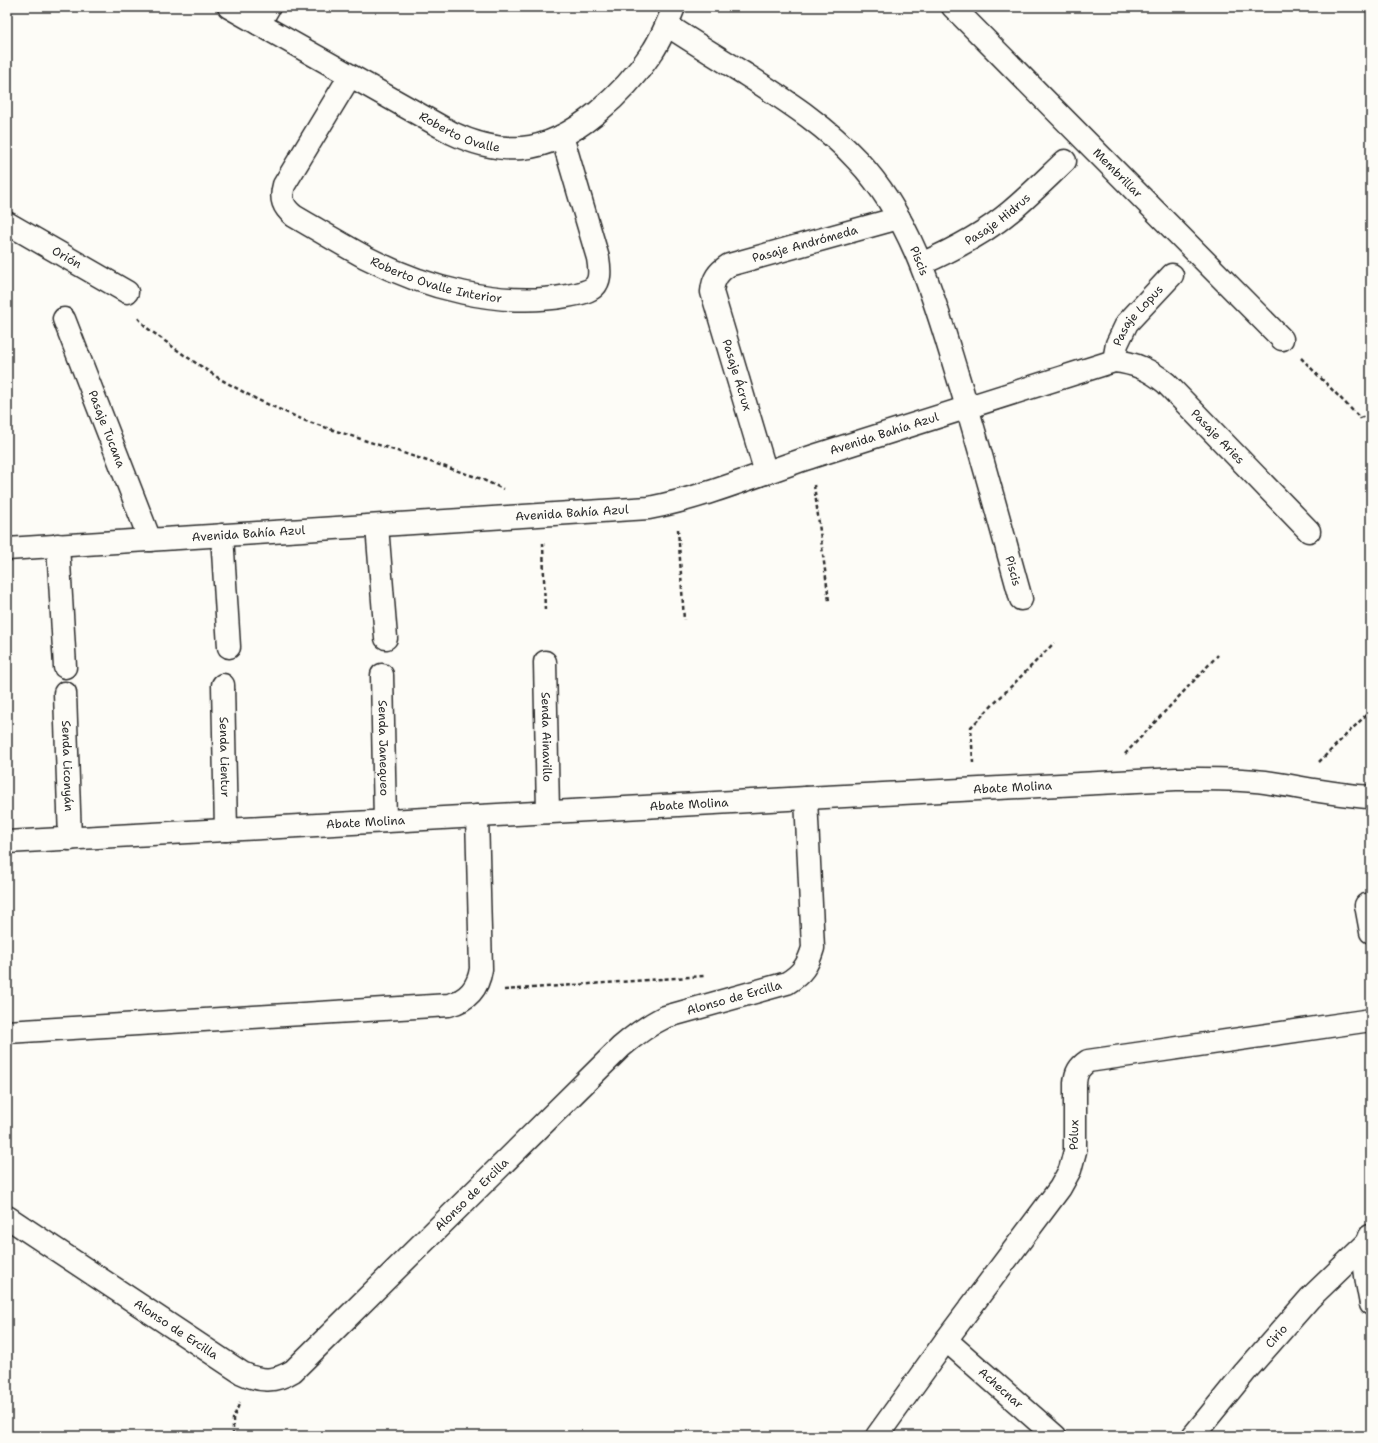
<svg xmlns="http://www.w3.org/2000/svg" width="1378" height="1443" font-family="'Shantell Sans',sans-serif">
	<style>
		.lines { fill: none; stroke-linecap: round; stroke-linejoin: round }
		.minor-casing { stroke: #2b2b2b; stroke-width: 25 }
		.path { stroke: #2b2b2b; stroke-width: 2.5; stroke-dasharray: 4 3; stroke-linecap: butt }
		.minor { stroke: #fdfcf7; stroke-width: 22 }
		.labels { text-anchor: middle; stroke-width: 4; stroke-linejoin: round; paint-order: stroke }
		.street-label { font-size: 12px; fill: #2b2b2b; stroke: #fdfcf7 }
	</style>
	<rect width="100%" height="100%" fill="#fdfcf7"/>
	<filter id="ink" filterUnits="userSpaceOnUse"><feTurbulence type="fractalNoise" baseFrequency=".025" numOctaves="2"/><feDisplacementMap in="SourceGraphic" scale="8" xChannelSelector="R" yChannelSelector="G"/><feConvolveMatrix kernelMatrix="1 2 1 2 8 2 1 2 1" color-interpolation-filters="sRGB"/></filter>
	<g filter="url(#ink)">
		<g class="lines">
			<g class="minor-casing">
				<g id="minor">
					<path id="s1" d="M 229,7 L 452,133 C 475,144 497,150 522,148 C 573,144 626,91 653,51 C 662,37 668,22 674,7"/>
					<path id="s2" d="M 953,7 L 1282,339"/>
					<polyline points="259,24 269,7"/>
					<path id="s3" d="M 667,25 C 693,42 719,58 745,74 C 785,100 825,125 857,160 C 913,219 934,299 957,374 C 980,448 1000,524 1021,599"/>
					<path id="s4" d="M 350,76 L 284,185 C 280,199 283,207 294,216 C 318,230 341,244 365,257 C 425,288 500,308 567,296 C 594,291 603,288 598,258 L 562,136"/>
					<path id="s5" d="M 7,223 L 127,292"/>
					<path id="s6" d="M 921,264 C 953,250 984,234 1011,211 C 1029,196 1047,178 1065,161"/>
					<path id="s7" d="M 64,319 L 150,540"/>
					<path id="s8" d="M 1114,361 L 1117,344 L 1127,323 L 1172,275"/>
					<path id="s9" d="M 766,473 L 712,292 C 713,279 718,272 729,265 L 899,218"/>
					<polyline points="377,526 386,638"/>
					<polyline points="222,535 229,647"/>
					<polyline points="58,545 65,667"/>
					<path id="s10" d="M 7,549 L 649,508 C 706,497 759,474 814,456 C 914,424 1014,392 1114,361 C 1135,363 1150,370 1166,383 L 1309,531"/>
					<path id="s11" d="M 545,662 L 548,812"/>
					<path id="s12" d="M 382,675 L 385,821"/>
					<path id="s13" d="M 223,685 L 226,830"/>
					<path id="s14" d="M 65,693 L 70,839"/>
					<path id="s15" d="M 7,842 L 806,798 L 1176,779 C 1206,779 1236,778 1265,782 C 1300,787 1335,795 1371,797"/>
					<polyline points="1366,905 1371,932"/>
					<path d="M 7,1032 L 449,1005 C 468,1000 478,988 481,969 L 477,816"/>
					<path id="s16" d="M 7,1217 L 242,1373 C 261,1382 275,1382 293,1371 L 621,1047 C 635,1035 648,1025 665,1017 L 787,983 C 802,974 808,965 813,948 L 806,798"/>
					<path d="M 1370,1236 C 1360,1259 1367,1281 1371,1304"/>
					<path id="s17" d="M 946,1340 L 1055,1436"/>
					<path d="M 877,1436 L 946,1340 L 1060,1188 L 1070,1170 L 1075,1151 L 1075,1083 C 1076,1072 1079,1067 1088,1061 L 1371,1020"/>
					<path id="s18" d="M 1193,1436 L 1245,1372 L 1310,1298 L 1367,1243"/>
				</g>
			</g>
			<g class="path">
				<polyline points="138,318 147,328 184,355 220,379 258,400 306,421 479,478 503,489"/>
				<polyline points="1301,358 1360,418 1371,414"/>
				<polyline points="814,485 829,601"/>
				<polyline points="678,529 684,620"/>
				<polyline points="543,543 545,612"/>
				<polyline points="1125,754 1218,655"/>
				<polyline points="1319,762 1371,710"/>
				<polyline points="973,763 971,727 1054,643"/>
				<polyline points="504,990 704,976"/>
				<polyline points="233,1436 233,1419 240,1402"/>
			</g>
			<use href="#minor" class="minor"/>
		</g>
	</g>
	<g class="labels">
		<g class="street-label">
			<text dy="4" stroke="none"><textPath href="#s1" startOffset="263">Roberto Ovalle</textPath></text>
			<text dy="4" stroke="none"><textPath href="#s2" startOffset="234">Membrillar</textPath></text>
			<text dy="4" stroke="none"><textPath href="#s6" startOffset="89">Pasaje Hidrus</textPath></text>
			<text dy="4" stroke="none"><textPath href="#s9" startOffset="301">Pasaje Andrómeda</textPath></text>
			<text dy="4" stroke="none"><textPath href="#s5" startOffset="69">Orión</textPath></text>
			<text dy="4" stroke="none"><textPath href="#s3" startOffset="353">Piscis</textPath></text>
			<text dy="4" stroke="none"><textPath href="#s4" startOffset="320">Roberto Ovalle Interior</textPath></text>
			<text dy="4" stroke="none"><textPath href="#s8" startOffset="53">Pasaje Lopus</textPath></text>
			<text transform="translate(737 375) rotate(73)" y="4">Pasaje Ácrux</text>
			<text dy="4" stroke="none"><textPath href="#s7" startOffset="118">Pasaje Tucana</textPath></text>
			<text dy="4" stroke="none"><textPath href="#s10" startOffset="890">Avenida Bahía Azul</textPath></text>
			<text dy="4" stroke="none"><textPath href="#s10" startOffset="1263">Pasaje Aries</textPath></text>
			<text dy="4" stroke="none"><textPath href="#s10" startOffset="566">Avenida Bahía Azul</textPath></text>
			<text dy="4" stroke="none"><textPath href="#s10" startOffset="242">Avenida Bahía Azul</textPath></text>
			<text dy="4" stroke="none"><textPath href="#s3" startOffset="677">Piscis</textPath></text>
			<text dy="4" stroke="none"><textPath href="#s11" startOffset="75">Senda Ainavillo</textPath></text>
			<text dy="4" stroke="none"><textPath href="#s12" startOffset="73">Senda Janequeo</textPath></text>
			<text dy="4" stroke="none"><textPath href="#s13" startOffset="72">Senda Lientur</textPath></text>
			<text dy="4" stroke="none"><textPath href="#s14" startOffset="73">Senda Liconyán</textPath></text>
			<text dy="4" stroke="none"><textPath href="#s15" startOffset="1007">Abate Molina</textPath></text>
			<text dy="4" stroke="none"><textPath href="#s15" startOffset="683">Abate Molina</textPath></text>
			<text dy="4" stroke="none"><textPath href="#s15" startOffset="359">Abate Molina</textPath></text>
			<text dy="4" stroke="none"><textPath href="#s16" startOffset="922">Alonso de Ercilla</textPath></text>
			<text transform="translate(1074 1135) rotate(-89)" y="4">Pólux</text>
			<text dy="4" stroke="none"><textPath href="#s16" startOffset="587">Alonso de Ercilla</textPath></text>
			<text dy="4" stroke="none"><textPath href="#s16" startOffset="203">Alonso de Ercilla</textPath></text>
			<text dy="4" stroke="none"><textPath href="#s18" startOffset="130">Cirio</textPath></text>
			<text dy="4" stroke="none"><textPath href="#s17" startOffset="73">Achecnar</textPath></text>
		</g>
	</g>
	<rect width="1378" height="1443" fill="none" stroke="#fdfcf7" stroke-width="24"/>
	<rect x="12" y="12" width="1354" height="1419" fill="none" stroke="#2b2b2b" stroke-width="1.5" filter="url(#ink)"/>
</svg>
